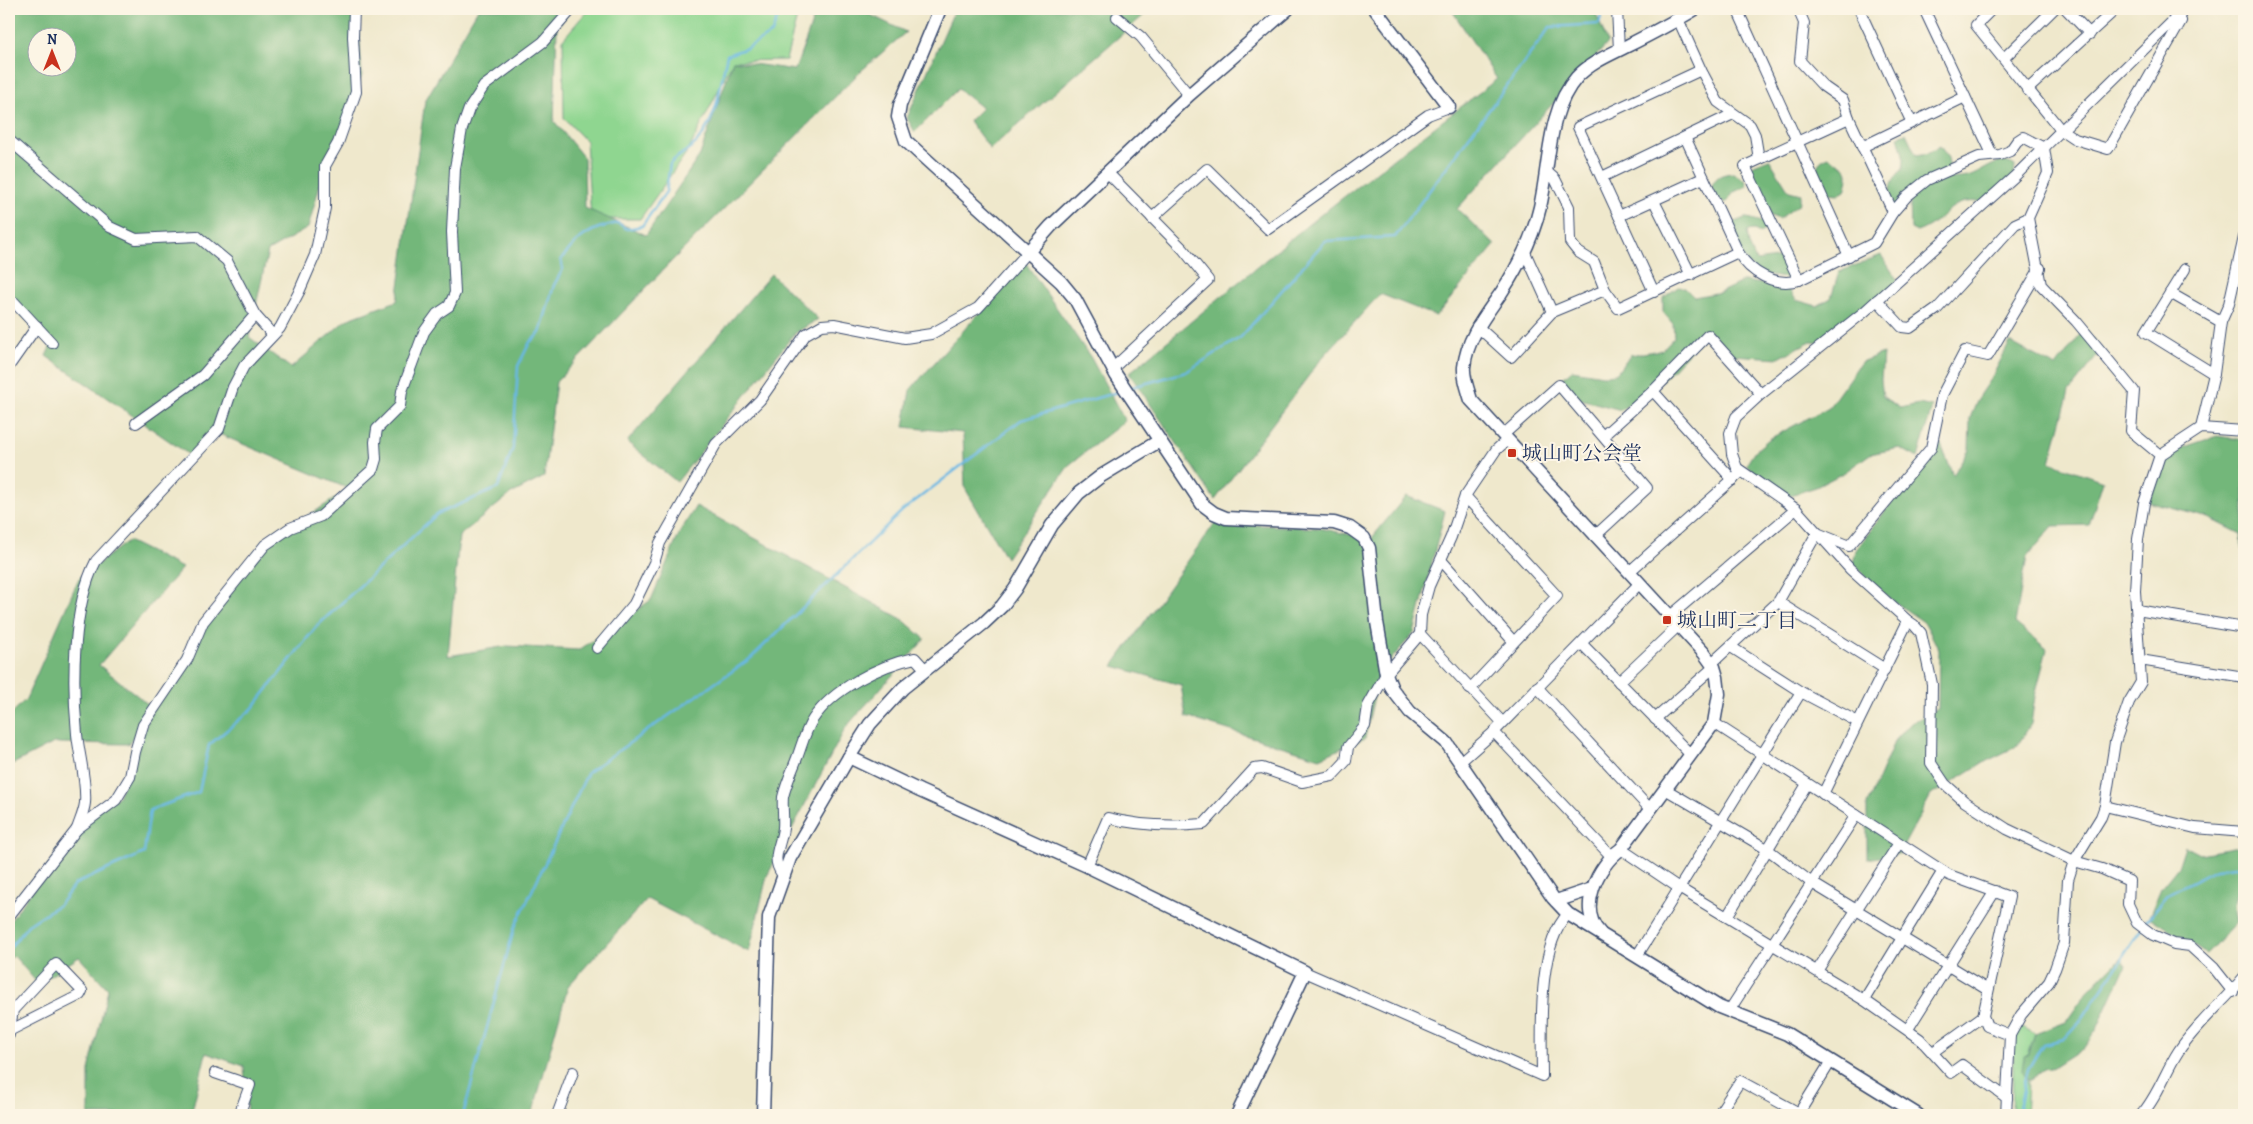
<svg xmlns="http://www.w3.org/2000/svg" width="2253" height="1124" font-family="Alegreya,'Noto Serif JP',serif">
	<style>
		.green { fill: #8fd690; stroke: #558277 }
		.forest { fill: #73b77a; stroke: #47736c; fill-rule: evenodd }
		.lines { fill: none; stroke-linecap: round; stroke-linejoin: round }
		.stream { stroke: #69b8e4; stroke-width: 2.5 }
		.minor-casing { stroke: #3b4b6e; stroke-width: 12 }
		.tertiary-casing { stroke: #3b4b6e; stroke-width: 15 }
		.minor { stroke: #fff; stroke-width: 10 }
		.tertiary { stroke: #fff; stroke-width: 12 }
		.poi-dot { fill: #c8321e; stroke: #fcf5e5; stroke-width: 2 }
		.labels { text-anchor: middle; stroke-width: 4; stroke-linejoin: round; paint-order: stroke }
		.poi-label { font-size: 20px; fill: #1b2f5e; stroke: #fcf5e5; text-anchor: start }
	</style>
	<rect width="100%" height="100%" fill="#fcf5e5"/>
	<filter id="ink" filterUnits="userSpaceOnUse"><feTurbulence type="fractalNoise" baseFrequency=".02" numOctaves="2"/><feDisplacementMap in="SourceGraphic" scale="10" xChannelSelector="R" yChannelSelector="G"/><feConvolveMatrix kernelMatrix="1 2 1 2 8 2 1 2 1" color-interpolation-filters="sRGB"/></filter>
	<filter id="wash" filterUnits="userSpaceOnUse"><feTurbulence type="fractalNoise" baseFrequency=".0096" numOctaves="4" result="noise"/><feDisplacementMap in="SourceGraphic" scale="20" xChannelSelector="R" yChannelSelector="G"/><feGaussianBlur stdDeviation="1.12" result="paint"/><feColorMatrix in="noise" values="0 0 0 0 0 0 0 0 0 0 0 0 0 0 0 0 0 1.4 0 .05"/><feComposite in="paint" operator="in"/></filter>
	<g filter="url(#wash)">
		<rect width="100%" height="100%" fill="#efe8cc"/>
		<g class="green">
			<polygon points="589,9 799,9 786,60 733,61 689,149 640,219 591,219 586,141 564,118 563,39"/>
			<polygon points="2017,1024 2035,1034 2023,1072 2028,1082 2026,1115 2012,1115 2014,1037"/>
		</g>
		<g class="forest">
			<path d="M 12,9 L 358,9 L 362,75 L 338,143 L 325,166 L 308,228 L 268,251 L 249,337 L 291,368 L 346,320 L 397,301 L 425,101 L 478,9 L 572,9 L 557,27 L 554,121 L 584,158 L 585,208 L 646,235 L 700,155 L 733,61 L 795,70 L 817,9 L 858,9 L 906,32 L 862,70 L 666,267 L 556,382 L 544,477 L 511,494 L 459,536 L 448,656 L 507,646 L 579,650 L 651,600 L 680,532 L 696,506 L 902,619 L 925,639 L 846,727 L 767,876 L 749,952 L 647,899 L 568,986 L 532,1115 L 247,1115 L 244,1066 L 206,1053 L 191,1115 L 89,1115 L 89,1070 L 108,989 L 79,957 L 38,984 L 14,956 L 9,959 L 9,923 L 80,820 L 118,797 L 151,713 L 128,744 L 54,743 L 9,766 L 9,716 L 26,699 L 79,578 L 128,541 L 182,568 L 99,665 L 154,709 L 206,620 L 265,545 L 349,489 L 212,431 L 191,456 L 46,356 L 52,343 L 9,304 L 9,12 ZM 38,38 L 68,38 L 68,68 L 38,68 Z"/>
			<polygon points="955,9 1151,9 990,149 969,121 982,108 958,89 915,132 907,118"/>
			<polygon points="1451,9 1594,9 1608,43 1457,209 1495,245 1436,316 1380,294 1322,358 1215,500 1129,373 1310,223 1497,79"/>
			<path d="M 1906,133 L 1916,155 L 1929,153 L 1940,146 L 1948,158 L 1950,169 L 1939,178 C 1947,178 1959,179 1967,177 C 1984,173 1998,154 2015,166 L 2014,177 L 1983,203 C 1949,195 1946,222 1917,232 L 1911,229 L 1910,201 L 1917,193 L 1891,208 C 1887,193 1891,179 1903,169 L 1904,159 L 1898,136 Z"/>
			<path d="M 1829,157 C 1847,171 1852,165 1845,191 L 1840,194 L 1825,193 C 1819,179 1808,164 1829,157 Z"/>
			<polygon points="1769,159 1789,191 1801,194 1798,205 1779,219 1771,216 1749,167"/>
			<path d="M 1733,173 L 1745,180 L 1747,186 L 1734,192 L 1727,202 L 1718,202 L 1711,188 C 1715,176 1722,174 1733,173 Z"/>
			<path d="M 1745,218 C 1753,218 1760,223 1767,222 L 1771,225 L 1760,233 L 1754,230 L 1747,231 L 1749,245 L 1756,261 L 1783,257 L 1789,264 L 1791,278 C 1746,276 1747,264 1729,228 L 1732,223 Z"/>
			<polygon points="1881,255 1898,281 1825,343 1809,342 1779,358 1732,355 1709,331 1664,379 1621,410 1569,396 1563,378 1572,370 1603,375 1616,374 1630,355 1662,350 1674,337 1673,324 1663,312 1663,298 1678,287 1685,288 1694,297 1721,292 1744,281 1788,288 1796,300 1817,306 1831,298 1839,272"/>
			<polygon points="1025,262 1091,358 1125,421 1069,465 1006,558 965,488 963,433 904,427 910,390"/>
			<polygon points="771,274 818,319 794,334 677,482 627,442"/>
			<polygon points="2084,329 2102,350 2069,392 2050,462 2103,481 2089,525 2053,526 2027,557 2015,623 2047,649 2035,696 2031,724 2017,746 1979,765 1931,795 1899,854 1867,859 1867,805 1894,742 1911,723 1938,709 1939,650 1925,623 1886,596 1853,564 1856,550 1906,483 1932,458 1940,442 1953,475 1969,450 1970,418 1980,394 1993,375 2010,342 2056,367"/>
			<polygon points="1883,353 1881,380 1883,397 1900,408 1919,404 1932,407 1918,458 1900,448 1870,454 1845,472 1816,487 1788,496 1763,482 1746,465 1755,451 1769,439 1829,407 1861,362"/>
			<polygon points="2217,436 2244,440 2244,566 2241,534 2209,518 2148,502 2160,455"/>
			<polygon points="1406,496 1445,511 1414,633 1379,673 1365,738 1320,758 1186,717 1181,685 1113,666 1215,523 1319,528 1371,539"/>
			<polygon points="2185,846 2200,854 2244,846 2244,886 2238,889 2233,905 2236,923 2206,954 2149,917 2161,888 2178,867"/>
			<polygon points="2120,958 2126,965 2097,1029 2083,1049 2055,1067 2044,1069 2029,1081 2022,1071 2024,1056 2029,1055 2035,1034 2066,1022 2087,992"/>
		</g>
		<g class="lines">
			<g class="stream">
				<polyline points="1129,388 1186,372 1241,337 1325,241 1395,237 1550,27 1599,24 1603,9"/>
				<polyline points="2144,924 2169,893 2216,869 2244,866"/>
				<path d="M 9,949 L 28,925 L 60,904 L 75,884 L 144,853 L 150,810 L 199,792 L 209,745 L 252,709 L 316,627 L 437,514 L 498,488 L 513,448 L 518,366 L 530,342 L 540,333 L 554,285 L 563,269 L 561,260 C 578,237 590,228 618,223 L 627,229 L 642,226 L 666,192 L 670,164 C 677,155 689,151 697,142 C 720,114 719,87 727,55 L 747,48 L 772,33 L 778,16 L 782,13 L 804,9"/>
				<polyline points="463,1115 514,929 588,772 751,658 902,511 1021,420 1121,391"/>
				<polyline points="2017,1115 2028,1069 2043,1044 2064,1039 2080,1022 2141,929"/>
			</g>
		</g>
	</g>
	<g filter="url(#ink)">
		<g class="lines">
			<g class="minor-casing">
				<g id="minor">
					<polyline points="1617,9 1619,50"/>
					<polyline points="1737,9 1849,256"/>
					<polyline points="1798,9 1804,23 1800,61 1823,86 1843,100 1849,118 1893,212"/>
					<polyline points="1859,9 1911,121"/>
					<polyline points="1924,9 1992,154"/>
					<polyline points="1992,9 1976,25 2060,129 2075,139 2108,149 2181,21 2169,9"/>
					<polyline points="2066,9 2090,34"/>
					<polyline points="1117,17 1141,37 1189,95"/>
					<polyline points="1678,19 1701,70 1718,102 1750,125 1755,135 1759,159"/>
					<polyline points="2004,58 2054,9"/>
					<polyline points="2027,90 2116,9"/>
					<polyline points="1686,139 1738,252"/>
					<polyline points="9,140 110,227 136,239 197,236 227,261 255,315 203,375 136,423"/>
					<polyline points="1862,147 1965,97"/>
					<polyline points="1107,172 1183,249 1208,280 1112,369"/>
					<path d="M 1547,172 L 1555,179 L 1569,207 L 1570,242 L 1578,252 L 1594,262 L 1605,290 L 1618,308 L 1738,252 C 1750,273 1775,287 1799,280 L 1874,243 L 1893,212 L 1907,196 L 1927,180 L 1979,157 L 2000,155 L 2010,151 L 2017,141 L 2023,137 L 2044,148 L 2048,173 L 2028,218 L 2041,285 L 2076,321 L 2134,391 L 2131,431 L 2160,455 L 2144,503 L 2138,539 L 2135,591 L 2141,682 L 2129,702 L 2115,742 L 2105,806 L 2101,817 L 2074,861 L 2068,880 L 2064,943 L 2055,969 L 2049,982 L 2021,1015 L 2010,1035"/>
					<polyline points="1602,177 1733,114"/>
					<polyline points="1654,201 1691,275"/>
					<polyline points="1619,216 1703,178"/>
					<polyline points="1152,218 1207,169 1268,229 1428,115 1449,107"/>
					<polyline points="1524,250 1552,312"/>
					<polyline points="2185,269 2146,332 2214,374"/>
					<polyline points="1799,280 1745,166 1849,118"/>
					<polyline points="1654,292 1578,127 1701,70"/>
					<polyline points="2170,293 2221,322"/>
					<polyline points="1877,300 1902,327 1910,328 1937,309 2015,224 2028,218"/>
					<polyline points="9,301 14,302 52,343"/>
					<polyline points="255,315 272,334"/>
					<polyline points="1477,326 1511,357 1552,312 1605,290"/>
					<polyline points="9,366 37,326"/>
					<polyline points="1653,391 1733,480"/>
					<polyline points="2201,428 2214,374 2221,322 2229,304 2244,237"/>
					<polyline points="1503,435 1559,385 1647,488 1595,536"/>
					<polyline points="1604,435 1653,391 1708,335 1761,394"/>
					<polyline points="2160,455 2201,428 2244,431"/>
					<polyline points="1465,496 1557,596 1470,689"/>
					<polyline points="1441,560 1513,641"/>
					<polyline points="1629,572 1741,472"/>
					<polyline points="1778,602 1885,669"/>
					<polyline points="2137,610 2244,628"/>
					<polyline points="1669,617 1796,509"/>
					<polyline points="1908,621 1914,625 1921,633 1932,684 1931,763 1945,784 1964,801 2007,829 2074,861 2102,869 2129,881 2128,904 2137,923 2153,935 2174,944 2190,946 2214,968 2233,992"/>
					<polyline points="1420,634 1502,722"/>
					<polyline points="1582,644 1690,754"/>
					<polyline points="1731,647 1801,692 1858,722"/>
					<polyline points="597,648 634,604 654,563 660,543 716,444 760,400 806,334 822,325 834,324 905,338 931,334 978,308 1028,252"/>
					<polyline points="2140,660 2244,677"/>
					<polyline points="1712,663 1778,602 1817,533 1849,546 1931,448 1942,395 1965,351 1988,356 2040,268"/>
					<polyline points="1619,682 1678,626"/>
					<polyline points="1537,687 1650,809"/>
					<polyline points="1655,719 1714,667"/>
					<polyline points="1714,723 1949,875 2009,897 1983,1016 1987,1026 2010,1035 2006,1115"/>
					<polyline points="1494,732 1611,856"/>
					<polyline points="1460,762 1494,732 1639,584"/>
					<polyline points="1665,789 1767,849 1812,883 1988,990"/>
					<polyline points="1823,794 1908,621 1850,569 1796,509 1737,468 1732,454 1730,433 1736,417 1761,394 1864,312 2014,177 2185,9"/>
					<polyline points="2105,806 2195,828 2244,832"/>
					<path d="M 77,829 C 80,820 84,812 85,803 C 87,783 79,755 77,734 C 72,683 72,607 96,561 L 219,429 L 233,387 L 244,366 L 280,328 L 299,292 L 315,255 L 325,208 L 325,166 L 338,143 L 356,92 L 353,37 L 354,9"/>
					<polyline points="1621,849 1679,888 1864,1000 1920,1039 1951,1073 1962,1065 2007,1098"/>
					<path d="M 1087,866 L 1108,818 C 1140,826 1171,827 1204,824 L 1254,769 L 1262,768 L 1302,782 L 1332,776 L 1346,761 L 1348,747 L 1365,726 L 1368,706 L 1386,674 L 1420,634 L 1421,615 L 1429,586 L 1451,537 L 1465,496 L 1496,450 L 1507,440"/>
					<path d="M 782,874 C 770,858 781,846 783,828 C 784,818 782,807 783,797 C 786,784 792,771 797,758 C 802,745 805,731 813,719 C 833,689 880,665 915,658 L 925,669"/>
					<polyline points="1728,915 1807,784"/>
					<polyline points="9,916 77,829 116,800 130,777 135,752 143,725 187,660 203,622 265,545 290,528 321,516 373,469 376,459 375,442 377,429 400,406 402,391 424,332 437,314 449,306 455,293 452,232 455,168 462,129 469,109 484,86 543,42 572,9"/>
					<polyline points="1637,956 1801,692"/>
					<polyline points="1817,971 1899,843"/>
					<path d="M 1305,972 L 1542,1076 C 1542,1032 1536,947 1568,914"/>
					<polyline points="1864,1000 1943,871"/>
					<polyline points="1729,1011 1856,815"/>
					<polyline points="1908,1029 1995,891"/>
					<polyline points="9,1035 13,1010 56,964 82,991 80,995 11,1030"/>
					<polyline points="1933,1052 1983,1016"/>
					<polyline points="215,1073 250,1085 239,1115"/>
					<polyline points="557,1115 573,1072"/>
					<polyline points="1718,1115 1740,1081 1799,1113 1831,1061"/>
					<path d="M 2141,1115 C 2157,1098 2165,1072 2178,1052 C 2196,1024 2223,1003 2244,977"/>
				</g>
			</g>
			<g class="tertiary-casing">
				<g id="tertiary">
					<polyline points="940,9 900,105 898,117 906,141 1061,282 1075,299 1116,375 1202,504 1214,513 1226,518 1334,523 1350,528 1364,538 1369,548 1377,622 1386,674 1392,689 1410,712 1446,742 1553,898 1568,914 1719,1007 1787,1034 1918,1115"/>
					<polyline points="1375,9 1449,107"/>
					<polyline points="1028,252 1051,226 1189,95 1288,9"/>
					<polyline points="849,757 920,791 1087,866 1305,972 1237,1115"/>
					<polyline points="1556,901 1592,889"/>
					<path d="M 1600,933 C 1577,909 1597,866 1621,849 L 1714,723 L 1719,694 L 1717,677 L 1714,667 L 1704,653 L 1471,400 C 1468,390 1463,377 1464,367 C 1467,338 1485,316 1501,293 C 1518,267 1533,237 1540,207 C 1550,164 1547,111 1577,77 C 1590,63 1609,55 1625,47 C 1649,35 1672,23 1695,9"/>
					<polyline points="763,1115 769,917 790,858 849,757 870,724 903,688 984,623 1002,606 1015,589 1052,525 1079,493 1101,476 1159,441"/>
				</g>
			</g>
			<use href="#minor" class="minor"/>
			<use href="#tertiary" class="tertiary"/>
		</g>
	</g>
	<g class="poi-dot">
		<rect x="1507" y="448" width="10" height="10" rx="2.5"/>
		<rect x="1662" y="615" width="10" height="10" rx="2.5"/>
	</g>
	<g class="labels">
		<g class="poi-label">
			<text x="1522" y="460">城山町公会堂</text>
			<text x="1677" y="627">城山町二丁目</text>
		</g>
	</g>
	<rect width="2253" height="1124" fill="none" stroke="#fcf5e5" stroke-width="30"/>
	<g transform="translate(52 52)"><circle r="24" fill="#fcf5e5" stroke="#a2a6af"/>
	<path d="M0-4L9 19L0 12L-9 19Z" fill="#c8321e"/>
	<text y="-8" font-size="14" font-weight="bold" text-anchor="middle" fill="#1b2f5e">N</text>
	</g>
</svg>
